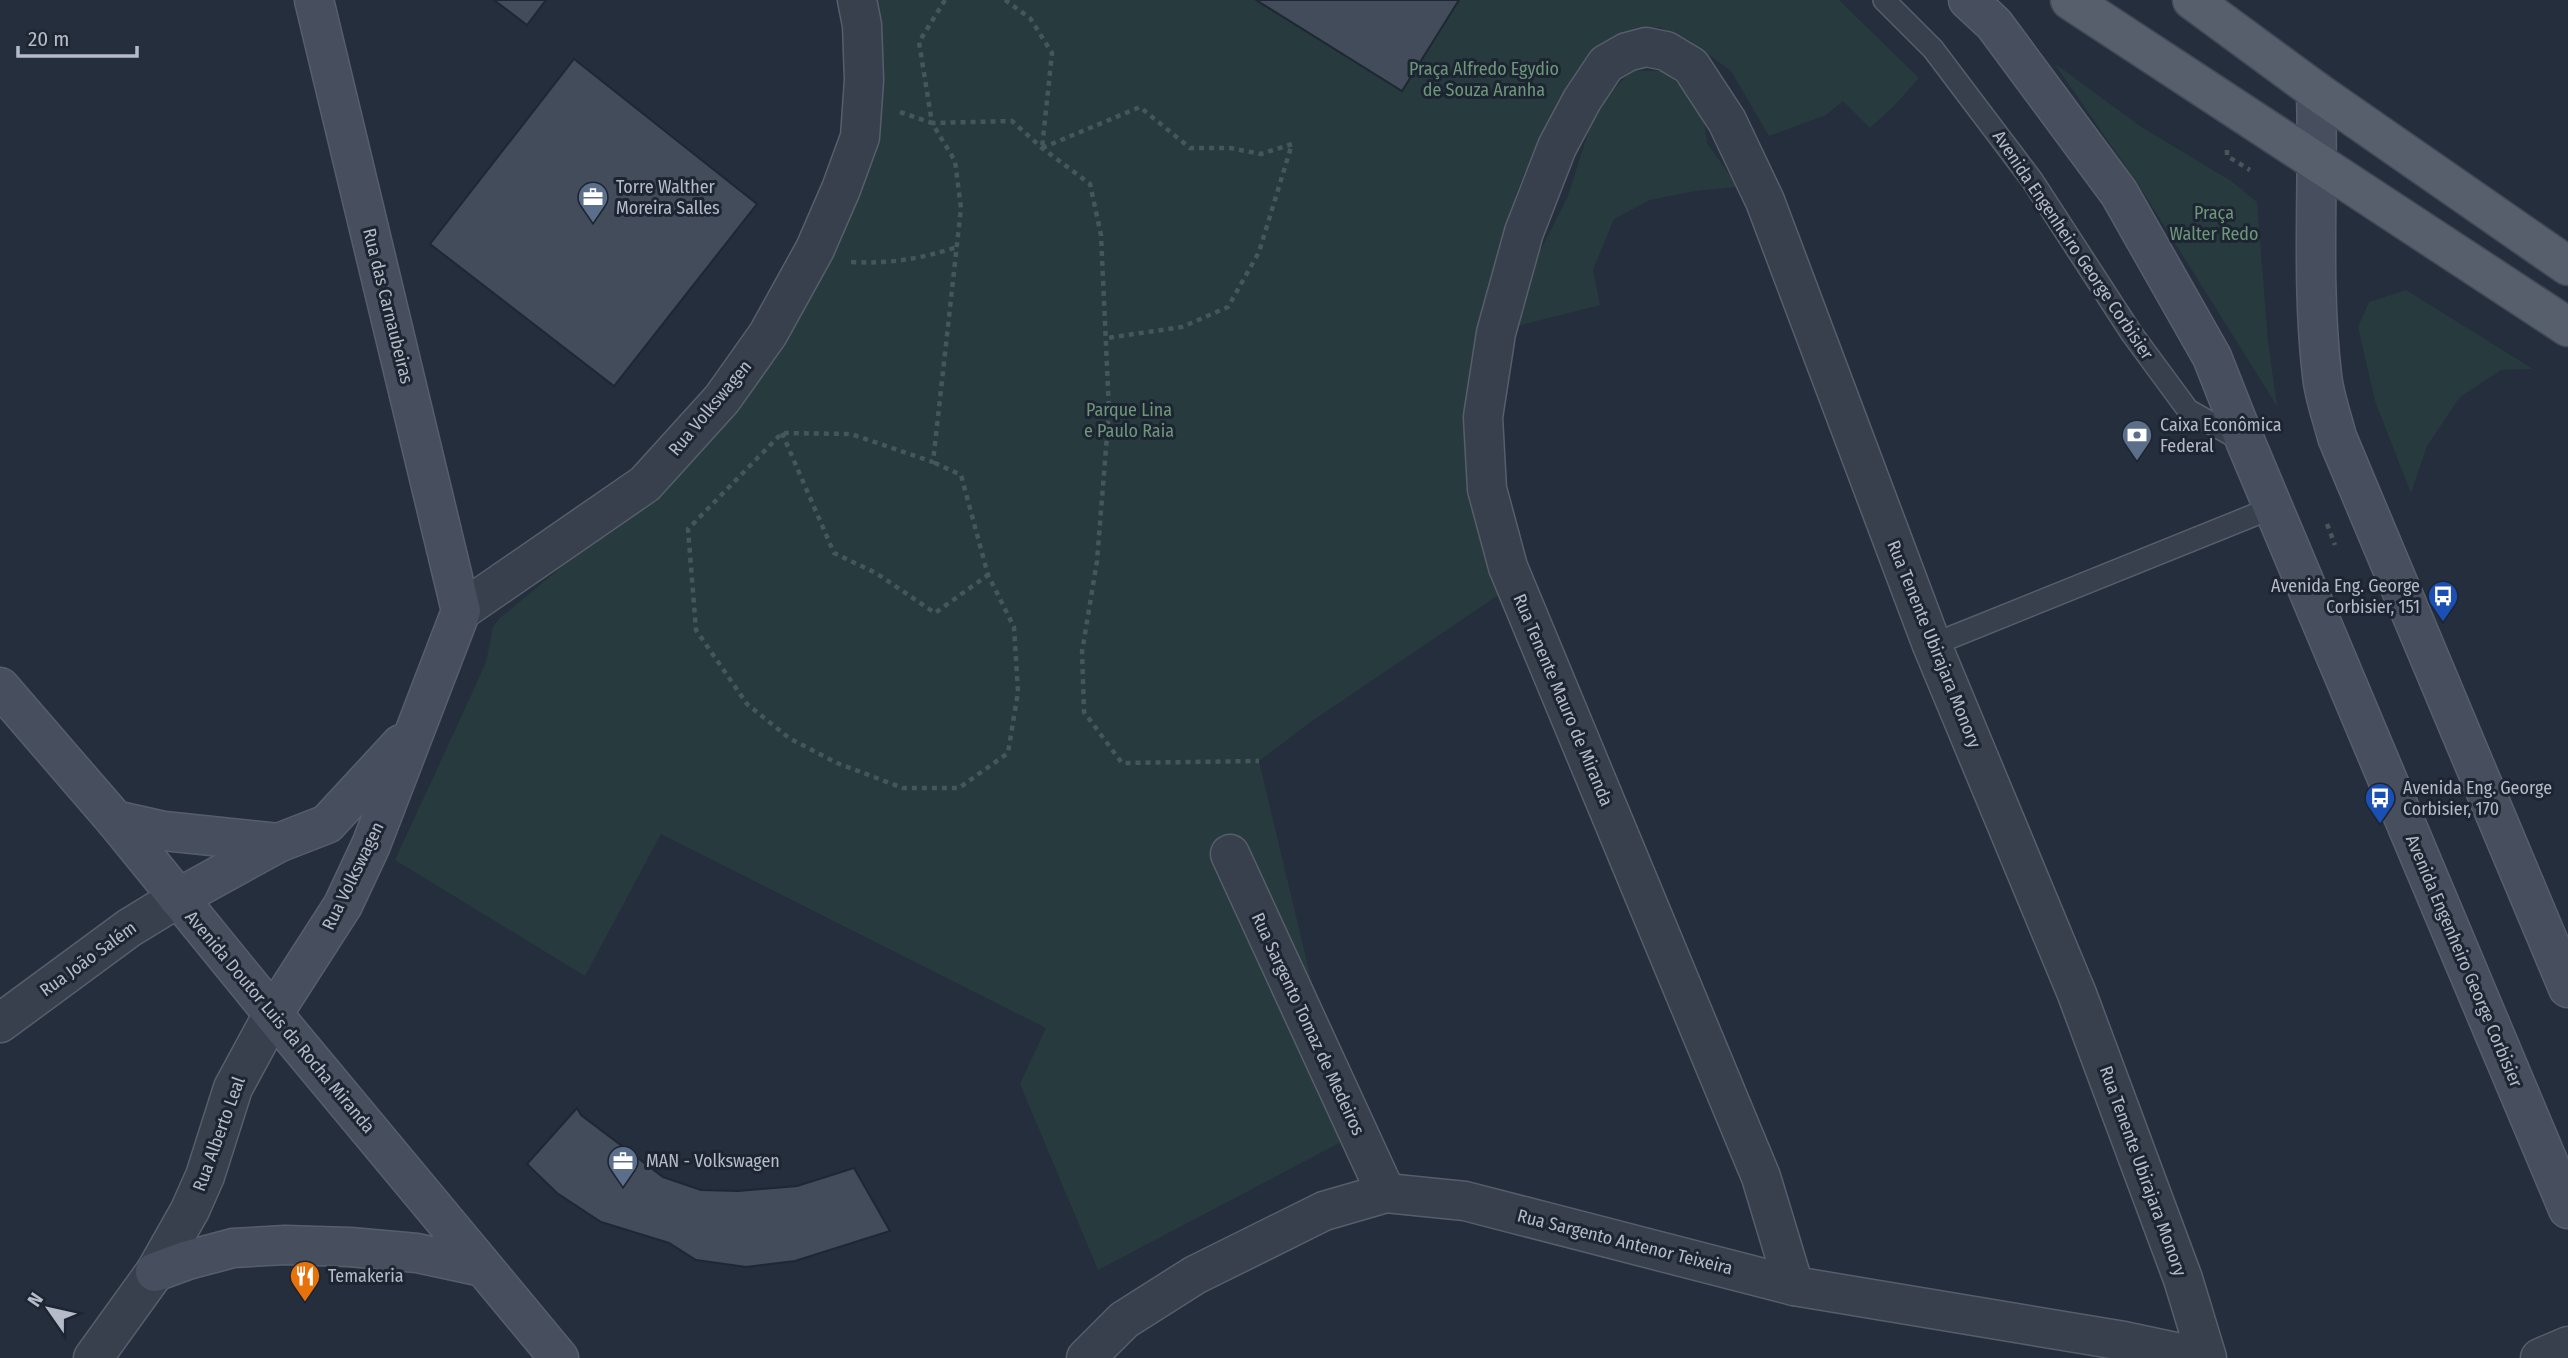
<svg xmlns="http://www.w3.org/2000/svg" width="2568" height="1358" font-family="'Fira Sans Condensed',sans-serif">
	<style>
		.green { fill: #273a3d }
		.building { fill: #424c5b; stroke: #202734; stroke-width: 2 }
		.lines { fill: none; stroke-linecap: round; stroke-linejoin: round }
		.lane-casing { stroke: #575e6b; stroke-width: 24 }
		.street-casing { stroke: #575e6b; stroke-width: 41 }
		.secondary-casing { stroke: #575e6b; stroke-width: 41 }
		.primary-casing { stroke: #424956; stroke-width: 41 }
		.path { stroke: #45575b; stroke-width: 4.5; stroke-dasharray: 5 5; stroke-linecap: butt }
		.lane { stroke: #39404d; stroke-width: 21 }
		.street { stroke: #39404d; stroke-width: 38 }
		.secondary { stroke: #474f5f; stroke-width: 38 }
		.primary { stroke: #575f6d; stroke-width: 38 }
		.labels { text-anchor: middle; stroke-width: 6; stroke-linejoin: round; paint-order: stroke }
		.park-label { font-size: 18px; fill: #6d9779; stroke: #1e2532 }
		.poi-label { font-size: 18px; fill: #b5bbc8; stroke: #1e2532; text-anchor: start }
		.street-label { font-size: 18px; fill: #b5bbc8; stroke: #1e2532 }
	</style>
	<rect width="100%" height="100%" fill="#252e3c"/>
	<g class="green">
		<polygon points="866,0 1839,0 1919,78 1895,105 1870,128 1843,101 1826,115 1769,136 1731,71 1690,41 1659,27 1601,44 1536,146 1516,194 1477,363 1506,590 1312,721 1259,761 1349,1138 1098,1270 1020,1084 1046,1028 661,834 585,976 395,860 468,702 486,662 493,627 499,619 590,543 821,249"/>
		<polygon points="2054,63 2140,126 2231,181 2257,202 2268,341 2277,406 2138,184"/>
		<polygon points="1631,71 1663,71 1682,87 1703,114 1707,143 1738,187 1695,191 1650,200 1614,219 1593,270 1600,305 1513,327 1529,273 1567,198 1596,109"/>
		<polygon points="2406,290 2533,369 2501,370 2460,397 2427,446 2411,493 2375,401 2358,327 2369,302"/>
	</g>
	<g class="building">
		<polygon points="494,0 546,0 527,25"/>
		<polygon points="1256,0 1459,0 1402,91"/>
		<polygon points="574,59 757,204 614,386 430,244"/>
		<polygon points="577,1108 581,1115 663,1177 701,1190 738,1191 797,1186 854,1168 890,1231 795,1261 746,1267 696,1260 669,1243 601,1222 557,1193 527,1164"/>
	</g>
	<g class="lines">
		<g class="lane-casing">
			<g id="lane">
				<polyline points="1884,0 1933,49 2032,180 2132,334 2188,410 2244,442"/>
				<polyline points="1932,645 2274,507"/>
			</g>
		</g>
		<g class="street-casing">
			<g id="street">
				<polyline points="461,611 645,484 722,399 768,334 815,249 841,189 860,137 864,80 862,25 857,0"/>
				<polyline points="1230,854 1386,1193"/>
				<polyline points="0,1023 129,928 178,898"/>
				<polyline points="1794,1286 1761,1177 1508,567 1487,489 1483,417 1496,333 1524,232 1557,147 1582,100 1606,64 1627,52 1646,47 1666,51 1691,66 1727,121 1765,201 1932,645 2077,994 2183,1279 2207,1358"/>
				<polyline points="93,1358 155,1272 190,1210 205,1176 233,1088 273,1014"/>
				<polyline points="1086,1358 1124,1320 1195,1275 1324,1211 1386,1193 1465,1201 1794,1286 2124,1341 2204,1358"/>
				<polyline points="2540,1358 2568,1346"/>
			</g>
		</g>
		<g class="secondary-casing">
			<g id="secondary">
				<polyline points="1968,0 1994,24 2119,193 2212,357 2246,443 2568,1209"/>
				<path d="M 2316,91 C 2319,186 2311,281 2322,375 C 2324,396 2332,417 2337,437 L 2568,988"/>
				<polyline points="0,687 115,820 273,1014 559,1358"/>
				<polyline points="115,820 164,831 278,843"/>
				<polyline points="178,898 278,843 327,824 401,744"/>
				<polyline points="273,1014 343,905 371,845 461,611 314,0"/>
				<polyline points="155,1272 188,1260 233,1248 285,1245 350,1247 417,1253 482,1267"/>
			</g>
		</g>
		<g class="primary-casing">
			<g id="primary">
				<polyline points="2070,0 2568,327"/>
				<polyline points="2192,0 2316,91 2568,266"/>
			</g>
		</g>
		<g class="path">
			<polyline points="945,0 919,42 932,123 1012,121 1042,148 1090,184 1101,235 1109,411 1097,561 1082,652 1084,712 1122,763 1259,761"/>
			<polyline points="1005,0 1030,18 1052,53 1042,148"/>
			<polyline points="900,112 932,123 955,161 961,208 933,462 851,434 782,433 688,529 696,630 747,704 789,738 837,763 903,788 959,788 1008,753 1018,692 1014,627 988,575 961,475 933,462"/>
			<polyline points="1042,148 1140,107 1190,148 1230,148 1261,154 1292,144 1259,252 1228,307 1182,327 1107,338"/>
			<polyline points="2227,150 2227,156 2250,170"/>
			<path d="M 851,262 C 890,264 920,259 957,247"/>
			<polyline points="782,433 834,553 876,573 935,613 988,575"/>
			<polyline points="2327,524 2335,545"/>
		</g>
		<use href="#lane" class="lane"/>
		<use href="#street" class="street"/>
		<use href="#secondary" class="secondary"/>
		<use href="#primary" class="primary"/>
	</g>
	<defs>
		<g id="office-pin" transform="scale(1.575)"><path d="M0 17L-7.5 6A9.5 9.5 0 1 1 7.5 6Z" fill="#5c6f8a" stroke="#1e2532"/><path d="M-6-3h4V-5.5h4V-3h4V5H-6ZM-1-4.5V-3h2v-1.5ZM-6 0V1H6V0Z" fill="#fff"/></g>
		<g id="bank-pin" transform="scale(1.575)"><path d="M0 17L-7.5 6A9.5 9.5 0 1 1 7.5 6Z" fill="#5c6f8a" stroke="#1e2532"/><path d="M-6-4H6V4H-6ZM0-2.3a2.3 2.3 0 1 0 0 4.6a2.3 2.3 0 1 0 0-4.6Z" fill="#fff"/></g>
		<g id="bus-pin" transform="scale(1.575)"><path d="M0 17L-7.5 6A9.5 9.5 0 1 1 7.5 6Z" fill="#1a4fb4" stroke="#1e2532"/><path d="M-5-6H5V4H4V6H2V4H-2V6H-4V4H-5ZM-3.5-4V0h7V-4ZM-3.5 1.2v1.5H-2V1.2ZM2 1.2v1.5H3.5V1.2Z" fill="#fff"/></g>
		<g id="restaurant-pin" transform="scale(1.575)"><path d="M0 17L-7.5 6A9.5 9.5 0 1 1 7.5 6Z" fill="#e8710a" stroke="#1e2532"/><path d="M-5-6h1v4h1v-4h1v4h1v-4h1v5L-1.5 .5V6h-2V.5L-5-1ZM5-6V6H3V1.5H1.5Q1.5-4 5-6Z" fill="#fff"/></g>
	</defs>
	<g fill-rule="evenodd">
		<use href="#office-pin" x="593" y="197"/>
		<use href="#bank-pin" x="2137" y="435"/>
		<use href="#bus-pin" x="2443" y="596"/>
		<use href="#bus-pin" x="2380" y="798"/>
		<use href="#office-pin" x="623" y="1161"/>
		<use href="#restaurant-pin" x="305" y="1276"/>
	</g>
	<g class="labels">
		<g class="park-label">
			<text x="1484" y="75">Praça Alfredo Egydio<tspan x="1484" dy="21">de Souza Aranha</tspan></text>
			<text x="2214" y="219">Praça<tspan x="2214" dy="21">Walter Redo</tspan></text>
			<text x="1129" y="416">Parque Lina<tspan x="1129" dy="21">e Paulo Raia</tspan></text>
		</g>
		<g class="poi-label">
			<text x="616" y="193">Torre Walther<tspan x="616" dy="21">Moreira Salles</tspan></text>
			<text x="2160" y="431">Caixa Econômica<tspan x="2160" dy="21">Federal</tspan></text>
			<text x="2420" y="592" text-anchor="end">Avenida Eng. George<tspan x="2420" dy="21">Corbisier, 151</tspan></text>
			<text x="2403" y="794">Avenida Eng. George<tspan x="2403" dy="21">Corbisier, 170</tspan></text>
			<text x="646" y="1167">MAN - Volkswagen</text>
			<text x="328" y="1282">Temakeria</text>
		</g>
		<g class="street-label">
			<text transform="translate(2073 245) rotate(56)" y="6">Avenida Engenheiro George Corbisier</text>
			<text transform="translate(388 306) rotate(76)" y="6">Rua das Carnaubeiras</text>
			<text transform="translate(710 408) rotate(-50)" y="6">Rua Volkswagen</text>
			<text transform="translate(1934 644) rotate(68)" y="6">Rua Tenente Ubirajara Monory</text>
			<text transform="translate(1563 700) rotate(67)" y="6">Rua Tenente Mauro de Miranda</text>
			<text transform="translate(353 876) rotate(-64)" y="6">Rua Volkswagen</text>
			<text transform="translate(88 959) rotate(-36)" y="6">Rua João Salém</text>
			<text transform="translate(2464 961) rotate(67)" y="6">Avenida Engenheiro George Corbisier</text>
			<text transform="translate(280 1022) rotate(50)" y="6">Avenida Doutor Luis da Rocha Miranda</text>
			<text transform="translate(1308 1024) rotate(65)" y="6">Rua Sargento Tomaz de Medeiros</text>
			<text transform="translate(219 1134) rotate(-70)" y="6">Rua Alberto Leal</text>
			<text transform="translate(2143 1171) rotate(70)" y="6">Rua Tenente Ubirajara Monory</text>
			<text transform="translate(1625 1242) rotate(14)" y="6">Rua Sargento Antenor Teixeira</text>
		</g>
	</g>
	<g transform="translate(49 1309) rotate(304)" stroke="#1e2532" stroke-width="5" paint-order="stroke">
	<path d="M0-5L12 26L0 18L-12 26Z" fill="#b5bbc8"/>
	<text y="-10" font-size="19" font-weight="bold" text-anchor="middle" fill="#b5bbc8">N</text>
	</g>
	<path d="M18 46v10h119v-10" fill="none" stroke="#b5bbc8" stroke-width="3.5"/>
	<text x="28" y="46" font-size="21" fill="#b5bbc8" stroke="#1e2532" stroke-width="5" paint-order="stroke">20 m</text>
</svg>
